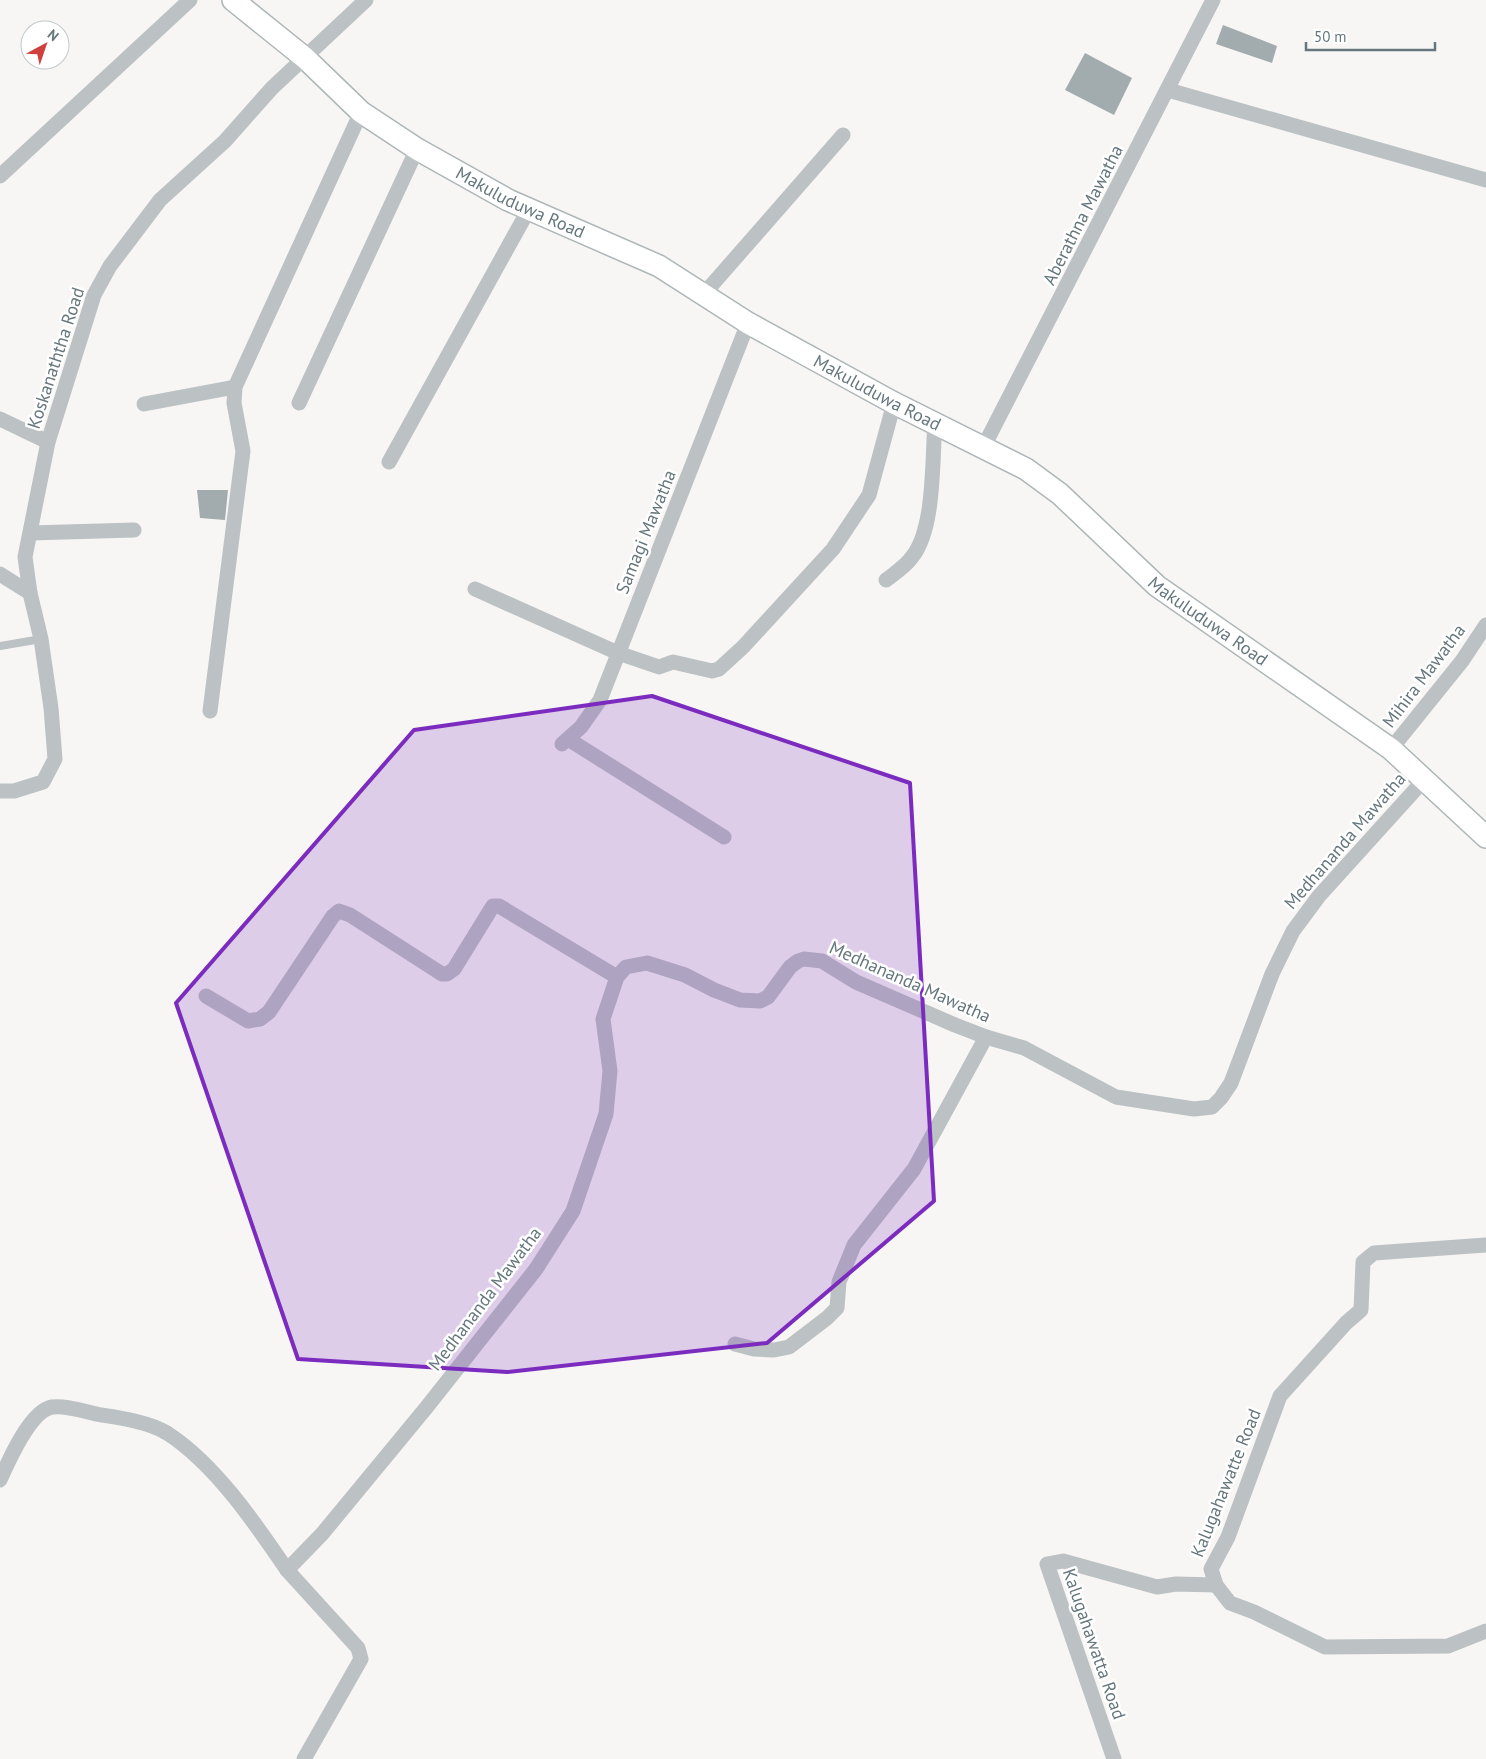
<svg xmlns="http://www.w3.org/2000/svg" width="1486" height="1759" font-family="'PT Sans',sans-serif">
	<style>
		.building { fill: #a2acaf }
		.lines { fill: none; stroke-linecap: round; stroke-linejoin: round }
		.secondary-casing { stroke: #aeb6b8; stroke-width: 24 }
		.lane { stroke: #bcc1c3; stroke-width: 8 }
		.street { stroke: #bcc1c3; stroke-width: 15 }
		.secondary { stroke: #fff; stroke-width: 21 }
		.marked { fill: #7b2cbf; fill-opacity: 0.2; stroke: #7b2cbf; stroke-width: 4; stroke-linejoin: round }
		.labels { text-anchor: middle; stroke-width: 5; stroke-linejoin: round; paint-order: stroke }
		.street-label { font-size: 18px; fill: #65777c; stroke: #fff }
	</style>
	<rect width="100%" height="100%" fill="#f7f6f4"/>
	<g class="building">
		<polygon points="1223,25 1277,46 1272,63 1216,44"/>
		<polygon points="1085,53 1132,78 1114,115 1065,90"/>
		<polygon points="197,490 228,490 225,520 200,518"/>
	</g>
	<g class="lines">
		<g class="secondary-casing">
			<g id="secondary">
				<path id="s1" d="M 233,0 L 305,58 L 361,112 L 417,149 L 508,200 L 659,266 L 748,323 L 894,403 L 1026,469 L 1060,494 L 1157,586 L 1391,749 L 1486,837"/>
			</g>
		</g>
		<polyline class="lane" points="0,646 41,639"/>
		<g class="street">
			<polyline points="1168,90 1486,180"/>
			<polyline points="0,176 190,0"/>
			<polyline points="703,295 843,135"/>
			<polyline points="299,403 417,149"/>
			<polyline points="144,404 235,387"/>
			<polyline points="0,419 48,442"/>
			<polyline points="984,446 1213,0"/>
			<polyline points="389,462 529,209"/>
			<polyline points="30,533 134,530"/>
			<polyline points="0,574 30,593"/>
			<path d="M 886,580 C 895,573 906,566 912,557 C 935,529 932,460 935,423"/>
			<polyline points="475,589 618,653 659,667 673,662 712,671 719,669 743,647 833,549 869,495 894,403"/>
			<polyline points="210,711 243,451 234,403 235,387 361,112"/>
			<polyline points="568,739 724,837"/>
			<polyline points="562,744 581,727 600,700 748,323"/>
			<polyline points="1391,749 1462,661 1486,625"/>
			<polyline points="0,791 14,791 43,782 55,759 51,708 41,639 30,593 25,557 48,442 94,295 110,266 160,200 225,141 272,88 366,0"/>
			<polyline points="206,996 248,1021 260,1019 269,1012 333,916 339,911 350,915 442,974 447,974 454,969 491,909 493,906 499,906 617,977"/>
			<polyline points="1486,1245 1374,1253 1363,1262 1361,1310 1346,1323 1280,1396 1228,1537 1211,1569 1216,1585 1230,1603 1254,1612 1325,1647 1448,1646 1486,1631"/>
			<polyline points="735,1344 754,1349 774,1350 789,1347 827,1318 837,1308 839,1282 854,1245 914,1169 986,1037"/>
			<path d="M 0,1480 C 8,1462 30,1411 52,1407 C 66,1405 86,1412 101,1415 C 121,1418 149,1422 167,1433 C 215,1464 255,1523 287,1570 L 322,1534 L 426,1408 L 536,1269 L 573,1211 L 606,1114 L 610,1071 L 603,1019 L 617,977 L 626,967 L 647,963 L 685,975 L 714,990 L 740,1000 L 760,1001 L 768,997 L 790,967 L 798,961 L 804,959 L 822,961 L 856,982 L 955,1025 L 986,1037 L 1024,1048 L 1116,1097 L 1194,1109 L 1212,1107 L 1221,1098 L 1231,1083 L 1272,974 L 1293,931 L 1319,896 L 1424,780"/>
			<polyline points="287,1570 358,1648 361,1659 304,1759"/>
			<polyline points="1114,1759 1047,1564 1063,1561 1157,1587 1176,1584 1216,1585"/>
		</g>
		<use href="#secondary" class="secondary"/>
	</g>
	<path class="marked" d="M 652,696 L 910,783 L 934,1201 L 767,1343 L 507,1372 L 298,1359 L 176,1003 L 414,730 Z"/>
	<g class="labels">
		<g class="street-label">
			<text dy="6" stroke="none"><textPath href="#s1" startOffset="354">Makuluduwa Road</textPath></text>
			<text transform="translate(1083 215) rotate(-63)" y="6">Aberathna Mawatha</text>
			<text transform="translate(56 358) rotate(-72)" y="6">Koskanaththa Road</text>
			<text dy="6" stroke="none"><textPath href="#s1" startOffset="759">Makuluduwa Road</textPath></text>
			<text transform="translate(646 532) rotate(-68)" y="6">Samagi Mawatha</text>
			<text dy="6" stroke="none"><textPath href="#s1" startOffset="1164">Makuluduwa Road</textPath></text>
			<text transform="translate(1424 676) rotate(-53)" y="6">Mihira Mawatha</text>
			<text transform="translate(1345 841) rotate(-49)" y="6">Medhananda Mawatha</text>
			<text transform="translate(910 982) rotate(24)" y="6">Medhananda Mawatha</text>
			<text transform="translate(485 1299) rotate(-53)" y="6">Medhananda Mawatha</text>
			<text transform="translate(1226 1483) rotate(-68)" y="6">Kalugahawatte Road</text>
			<text transform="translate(1094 1644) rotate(71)" y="6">Kalugahawatta Road</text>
		</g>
	</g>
	<g transform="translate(45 45) rotate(40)"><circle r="24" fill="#ffffff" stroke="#c1c9cb"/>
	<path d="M0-4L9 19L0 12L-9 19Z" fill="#ce3f3d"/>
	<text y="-8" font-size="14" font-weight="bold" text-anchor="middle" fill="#65777c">N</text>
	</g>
	<path d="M1306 42v8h129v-8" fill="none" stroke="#65777c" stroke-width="2.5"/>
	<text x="1314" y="42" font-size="15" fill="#65777c" stroke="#ffffff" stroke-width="4" paint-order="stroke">50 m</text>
</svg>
